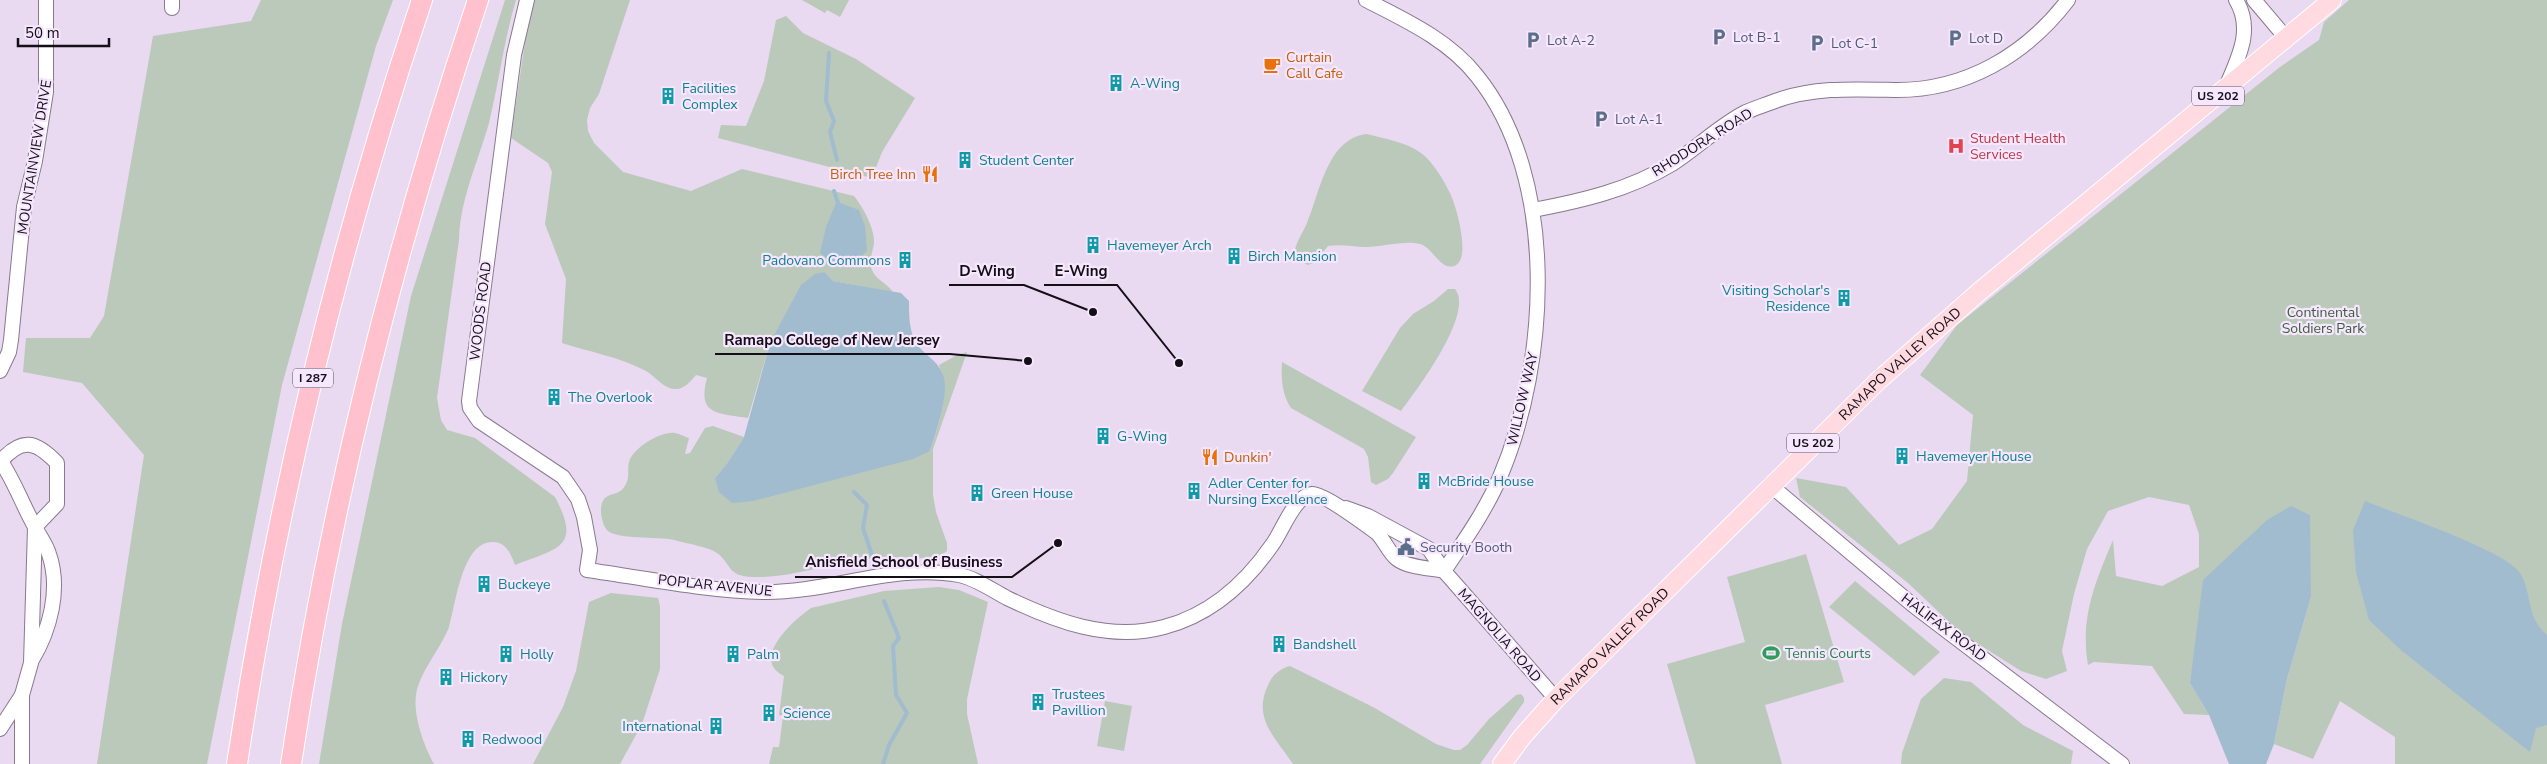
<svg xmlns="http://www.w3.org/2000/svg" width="2547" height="764" font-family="'Nunito Sans',sans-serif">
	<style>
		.green { fill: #bbc9bb }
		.water { fill: #a1bccf }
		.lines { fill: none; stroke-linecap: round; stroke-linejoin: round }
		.stream { stroke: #a1bccf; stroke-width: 4 }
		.minor-casing { stroke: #88798f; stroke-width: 16 }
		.major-casing { stroke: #fff; stroke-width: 20 }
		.highway-casing { stroke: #fff; stroke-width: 22 }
		.minor { stroke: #fff; stroke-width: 14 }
		.major { stroke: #ffdae1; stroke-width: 18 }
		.highway { stroke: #ffc1cd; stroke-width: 20 }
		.labels { text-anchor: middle; stroke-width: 4.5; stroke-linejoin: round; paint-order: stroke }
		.shield { fill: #f6e6fe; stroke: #58505c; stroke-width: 1 }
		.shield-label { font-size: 12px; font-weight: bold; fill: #140f17 }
		.service-label { font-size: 14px; fill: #4e5e75; stroke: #f6e6fe; text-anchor: start }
		.food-label { font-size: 14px; fill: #c56008; stroke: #f6e6fe; text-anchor: start }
		.culture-label { font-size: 14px; fill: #0d838f; stroke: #f6e6fe; text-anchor: start }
		.health-label { font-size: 14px; fill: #be3a42; stroke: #f6e6fe; text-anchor: start }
		.street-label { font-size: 14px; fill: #140f17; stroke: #f6e6fe }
		.park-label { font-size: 14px; fill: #3b5e3b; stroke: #f6e6fe }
		.leisure-label { font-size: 14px; fill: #27864d; stroke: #f6e6fe; text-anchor: start }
		.leader { fill: none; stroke: #140f17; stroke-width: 2 }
		.callout-dot { fill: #140f17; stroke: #f6e6fe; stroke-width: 2 }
		.callout-label { font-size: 15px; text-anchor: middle; font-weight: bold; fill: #140f17; stroke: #f6e6fe; stroke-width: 4.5; stroke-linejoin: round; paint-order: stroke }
	</style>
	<rect width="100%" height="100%" fill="#e9d9f1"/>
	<g class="green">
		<polygon points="261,0 393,0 376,46 282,385 207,764 97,764 144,455 82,383 23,372 26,338 90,338 104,316 153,36 251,21"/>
		<path d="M 505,0 L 516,0 C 504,40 499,82 489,123 C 478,162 460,199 459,240 L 437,398 L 441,420 L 447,430 L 475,438 L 555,497 C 582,548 558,548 515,565 C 511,554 506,542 493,542 C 462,541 456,604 449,627 C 441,648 419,673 416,695 C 413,716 424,746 434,764 L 319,764 L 342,624 L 411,296 Z"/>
		<path d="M 535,0 L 630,0 L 599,94 L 590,108 L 587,120 L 588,131 L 594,143 L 623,172 L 691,191 L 742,169 L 854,196 C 863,207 875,229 874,243 C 873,252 868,261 872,270 C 876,280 887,283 893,292 L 833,281 L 825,272 L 770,343 L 748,418 C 717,413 697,415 707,378 L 696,375 C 690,382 684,390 674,389 C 663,388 655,376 646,371 C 620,357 589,352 562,343 L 566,279 L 545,224 L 552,172 L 548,163 L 511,138 L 527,28 Z"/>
		<polygon points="802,0 849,0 840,17 827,10 825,13"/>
		<path d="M 2349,0 L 2547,0 L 2547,764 L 2395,764 L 2395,737 L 2340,701 L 2313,759 L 2274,744 L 2287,679 L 2311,597 L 2197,640 L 2190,683 L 2209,715 L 2184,714 L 2152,666 L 2094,662 L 2088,665 C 2080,617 2095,583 2113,540 L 2116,576 L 2162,586 L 2199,567 L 2199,534 L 2189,505 L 2149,497 L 2108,511 L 2087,549 L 2074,594 L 2062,651 L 2067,671 L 2046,679 L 2021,671 L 1961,633 L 1908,583 L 1800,497 L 1796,478 L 1846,487 L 1899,545 L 1932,529 L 1967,481 L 1973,415 L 1920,375 L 1957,325 L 2280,67 L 2319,40 L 2324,22 Z"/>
		<polygon points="786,16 803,33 856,59 915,98 882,152 872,178 718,138 721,125 746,126 764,81 776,20"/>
		<path d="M 1367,134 C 1385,139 1406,142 1421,153 C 1433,162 1443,179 1450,193 C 1456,205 1471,257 1456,265 C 1441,273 1433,247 1420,244 C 1405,240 1382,247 1366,247 C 1354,247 1341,244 1328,246 L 1315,262 L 1308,265 L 1295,259 C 1292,247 1302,235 1307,223 C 1320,193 1327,138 1367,134 Z"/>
		<path d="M 1448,289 L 1455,289 C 1475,313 1416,391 1401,411 L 1362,391 L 1400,328 L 1413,314 L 1434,301 Z"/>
		<path d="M 967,352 L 933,449 L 933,495 L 936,512 L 947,543 L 947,551 C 931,563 907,556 888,557 C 842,558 799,578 753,577 C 726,576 732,564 717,553 C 709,547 684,543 674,540 C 658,536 616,540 607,530 C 601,523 598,505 605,498 C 612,492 620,496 626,484 C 630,477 627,469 629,462 C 633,448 661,431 675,433 C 680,434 685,437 689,438 L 685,454 L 690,453 L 705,428 L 713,426 L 744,437 L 728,462 L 715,478 L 930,451 C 939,424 951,392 939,365 L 957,355 Z"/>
		<path d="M 1282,362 L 1416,437 L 1393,473 L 1388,479 L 1376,485 L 1371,482 L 1368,457 L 1364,449 L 1291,408 C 1282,395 1281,378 1282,362 Z"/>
		<polygon points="1806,554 1844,682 1765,705 1782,764 1696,764 1667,664 1745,642 1727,577"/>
		<polygon points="1855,581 1940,652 1914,676 1829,607"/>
		<path d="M 939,587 L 959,590 L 988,602 L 967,699 L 967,714 L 978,764 L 769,764 L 773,747 L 779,747 L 783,716 L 779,715 L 784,676 C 750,660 792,621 811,608 L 884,591 Z"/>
		<polygon points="611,593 658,598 660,606 660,669 642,724 620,764 533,764 563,707 576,671 589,602"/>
		<path d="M 1290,666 L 1373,707 L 1436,744 L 1454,750 L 1460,750 L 1467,745 L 1489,719 L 1516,695 L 1521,694 L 1524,698 L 1524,702 L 1480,764 L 1293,764 C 1276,738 1252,719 1268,685 C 1272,675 1281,668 1290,666 Z"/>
		<polygon points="1944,678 1971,682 2023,725 2073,751 2071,764 1901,764 1902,753 1921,699"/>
		<polygon points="1105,701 1132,706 1124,751 1097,746"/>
	</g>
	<g class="water">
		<polygon points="836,203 840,203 859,210 865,226 867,251 853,263 831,261 820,253 826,227"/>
		<path d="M 825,272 L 833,281 L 901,293 L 909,301 C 909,315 909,330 916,343 C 924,355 938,360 943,375 C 950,393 936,433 930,451 L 913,459 L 753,501 L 732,503 L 719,492 L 715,478 L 728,462 L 744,437 L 770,343 L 801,285 L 815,274 Z"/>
		<path d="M 2365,501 C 2394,513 2507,551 2520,573 C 2533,595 2525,616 2547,635 L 2547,725 L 2536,728 L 2530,752 L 2402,651 L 2369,620 L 2356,572 L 2353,530 Z"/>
		<polygon points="2291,506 2310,515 2311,597 2287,679 2274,744 2266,764 2229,764 2209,715 2190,683 2203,580 2267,520"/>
	</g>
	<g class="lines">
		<g class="stream">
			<polyline points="829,53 826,101 834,121 830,132 837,160"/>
			<polyline points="834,191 838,203"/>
			<polyline points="854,492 867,505 863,528 873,558"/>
			<polyline points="883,764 889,745 907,713 896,695 893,646 899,638 884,601"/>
		</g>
		<g class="minor-casing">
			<g id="minor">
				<path d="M 527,0 L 514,55 L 469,401 L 470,408 L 479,421 L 563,477 L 578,499 L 584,517 L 590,550 L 587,570 C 645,578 705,591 763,592 C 829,593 893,563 959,575 C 975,578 992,590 1007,598 C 1055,621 1109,642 1164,627 C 1210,615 1245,584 1272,545 C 1282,532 1294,496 1312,494 C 1323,493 1366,525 1377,533 C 1385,541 1389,553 1397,559 C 1409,568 1430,568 1444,571"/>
				<path d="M 1366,0 C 1405,20 1449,40 1477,76 C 1559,178 1549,362 1500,477 C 1486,510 1464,541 1444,571"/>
				<polyline points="2254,0 2287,39"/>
				<polyline points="172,8 172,0"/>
				<path d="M 2226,87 C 2238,58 2254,30 2236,0"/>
				<path d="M 1533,210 C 1581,201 1629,190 1672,164 C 1697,148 1720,125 1746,112 C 1755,108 1765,105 1775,101 C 1814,87 1853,89 1894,90 C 1965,91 2026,55 2068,0"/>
				<polyline points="0,371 9,352 11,340 24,207 35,161 46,92 46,0"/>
				<path d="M 0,460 C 15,482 22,504 35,527 C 40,537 46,544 49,554 C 61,589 50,630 32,660"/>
				<path d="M 1,461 C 22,437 36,441 57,463 L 57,504 L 35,527"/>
				<polyline points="1770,485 1914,606 2122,764"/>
				<polyline points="1346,508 1368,516 1429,549 1444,571 1556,699"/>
				<polyline points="0,729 22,695"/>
				<polyline points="22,764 22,695 31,663 35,527"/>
			</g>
		</g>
		<g class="major-casing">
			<g id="major">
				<path id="s1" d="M 1502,764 L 1522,737 L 1556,699 L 1879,380 L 1979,292 L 2332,0"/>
			</g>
		</g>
		<g class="highway-casing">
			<g id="highway">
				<path d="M 237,764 C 276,505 338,248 422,0"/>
				<path d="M 291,764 C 330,504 394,249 478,0"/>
			</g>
		</g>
		<use href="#minor" class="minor"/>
		<use href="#major" class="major"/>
		<use href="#highway" class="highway"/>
	</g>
	<defs>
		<g id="parking-bare" transform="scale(1.35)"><path d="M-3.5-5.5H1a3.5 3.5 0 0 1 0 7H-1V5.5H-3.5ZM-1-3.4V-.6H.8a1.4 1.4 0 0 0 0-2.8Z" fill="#5c6f8a" stroke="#f6e6fe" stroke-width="2.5" paint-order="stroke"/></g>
		<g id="cafe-bare" transform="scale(1.35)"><path d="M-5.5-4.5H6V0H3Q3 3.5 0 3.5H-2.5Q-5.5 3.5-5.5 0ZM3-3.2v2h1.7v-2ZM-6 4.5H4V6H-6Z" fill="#e8710a" stroke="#f6e6fe" stroke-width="2.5" paint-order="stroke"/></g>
		<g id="building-bare" transform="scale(1.35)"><path d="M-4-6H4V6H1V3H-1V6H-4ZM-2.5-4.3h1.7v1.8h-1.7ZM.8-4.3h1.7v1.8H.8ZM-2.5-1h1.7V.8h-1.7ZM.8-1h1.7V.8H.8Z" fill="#0f9aa8" stroke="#f6e6fe" stroke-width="2.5" paint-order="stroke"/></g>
		<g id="hospital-bare" transform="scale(1.35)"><path d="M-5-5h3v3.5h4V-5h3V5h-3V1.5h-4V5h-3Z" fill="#e0444e" stroke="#f6e6fe" stroke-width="2.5" paint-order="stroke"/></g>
		<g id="restaurant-bare" transform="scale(1.35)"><path d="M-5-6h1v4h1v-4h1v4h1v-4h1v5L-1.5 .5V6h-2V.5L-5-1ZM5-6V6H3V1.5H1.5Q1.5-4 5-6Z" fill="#e8710a" stroke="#f6e6fe" stroke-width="2.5" paint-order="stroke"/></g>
		<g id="civic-bare" transform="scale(1.35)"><path d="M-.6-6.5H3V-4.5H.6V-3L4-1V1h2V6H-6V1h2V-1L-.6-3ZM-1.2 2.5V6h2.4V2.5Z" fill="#5c6f8a" stroke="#f6e6fe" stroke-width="2.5" paint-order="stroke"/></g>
		<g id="stadium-bare" transform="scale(1.35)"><path d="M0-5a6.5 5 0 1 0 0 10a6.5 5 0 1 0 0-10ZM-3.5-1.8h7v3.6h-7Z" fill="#2e9e5b" stroke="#f6e6fe" stroke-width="2.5" paint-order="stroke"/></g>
	</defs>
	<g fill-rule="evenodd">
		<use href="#parking-bare" x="1719" y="37"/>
		<use href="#parking-bare" x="1955" y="38"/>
		<use href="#parking-bare" x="1533" y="40"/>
		<use href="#parking-bare" x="1817" y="43"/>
		<use href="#cafe-bare" x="1272" y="65"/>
		<use href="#building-bare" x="1116" y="83"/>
		<use href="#building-bare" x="668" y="96"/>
		<use href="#parking-bare" x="1601" y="119"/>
		<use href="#hospital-bare" x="1956" y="146"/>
		<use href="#building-bare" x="965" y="160"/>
		<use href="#restaurant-bare" x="930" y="174"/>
		<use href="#building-bare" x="1093" y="245"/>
		<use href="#building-bare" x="1234" y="256"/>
		<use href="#building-bare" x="905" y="260"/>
		<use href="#building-bare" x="1844" y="298"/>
		<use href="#building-bare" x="554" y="397"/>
		<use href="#building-bare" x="1103" y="436"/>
		<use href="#building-bare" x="1902" y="456"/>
		<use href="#restaurant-bare" x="1210" y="457"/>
		<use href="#building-bare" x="1424" y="481"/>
		<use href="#building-bare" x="1194" y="491"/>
		<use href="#building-bare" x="977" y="493"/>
		<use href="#civic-bare" x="1406" y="547"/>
		<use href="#building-bare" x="484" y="584"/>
		<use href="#building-bare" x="1279" y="644"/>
		<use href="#stadium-bare" x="1771" y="653"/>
		<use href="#building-bare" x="506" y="654"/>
		<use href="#building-bare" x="733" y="654"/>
		<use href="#building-bare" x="446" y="677"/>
		<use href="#building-bare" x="1038" y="702"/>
		<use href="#building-bare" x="769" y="713"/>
		<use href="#building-bare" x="716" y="726"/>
		<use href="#building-bare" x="468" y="739"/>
	</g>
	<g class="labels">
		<g class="shield">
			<rect x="2192" y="86.5" width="52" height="19" rx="4"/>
			<rect x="293" y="368.5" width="40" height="19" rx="4"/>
			<rect x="1787" y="433.5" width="52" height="19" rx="4"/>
		</g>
		<g class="shield-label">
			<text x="2218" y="100">US 202</text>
			<text x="313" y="382">I 287</text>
			<text x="1813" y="447">US 202</text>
		</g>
		<g class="service-label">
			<text x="1733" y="42">Lot B-1</text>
			<text x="1969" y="43">Lot D</text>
			<text x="1547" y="45">Lot A-2</text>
			<text x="1831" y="48">Lot C-1</text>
			<text x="1615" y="124">Lot A-1</text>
			<text x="1420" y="552">Security Booth</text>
		</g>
		<g class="food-label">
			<text x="1286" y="62">Curtain<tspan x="1286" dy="16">Call Cafe</tspan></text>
			<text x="916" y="179" text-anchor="end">Birch Tree Inn</text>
			<text x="1224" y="462">Dunkin'</text>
		</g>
		<g class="culture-label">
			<text x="1130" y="88">A-Wing</text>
			<text x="682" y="93">Facilities<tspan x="682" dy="16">Complex</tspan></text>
			<text x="979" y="165">Student Center</text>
			<text x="1107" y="250">Havemeyer Arch</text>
			<text x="1248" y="261">Birch Mansion</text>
			<text x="891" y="265" text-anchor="end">Padovano Commons</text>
			<text x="1830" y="295" text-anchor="end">Visiting Scholar's<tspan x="1830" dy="16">Residence</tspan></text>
			<text x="568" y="402">The Overlook</text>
			<text x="1117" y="441">G-Wing</text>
			<text x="1916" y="461">Havemeyer House</text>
			<text x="1438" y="486">McBride House</text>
			<text x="1208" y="488">Adler Center for<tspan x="1208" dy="16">Nursing Excellence</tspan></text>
			<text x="991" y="498">Green House</text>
			<text x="498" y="589">Buckeye</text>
			<text x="1293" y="649">Bandshell</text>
			<text x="520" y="659">Holly</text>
			<text x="747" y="659">Palm</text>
			<text x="460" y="682">Hickory</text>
			<text x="1052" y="699">Trustees<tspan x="1052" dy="16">Pavillion</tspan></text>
			<text x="783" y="718">Science</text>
			<text x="702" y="731" text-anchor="end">International</text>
			<text x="482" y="744">Redwood</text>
		</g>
		<g class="health-label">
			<text x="1970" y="143">Student Health<tspan x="1970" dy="16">Services</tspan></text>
		</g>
		<g class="street-label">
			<text transform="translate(1702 142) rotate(-32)" y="5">RHODORA ROAD</text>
			<text transform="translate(34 157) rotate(-81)" y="5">MOUNTAINVIEW DRIVE</text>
			<text transform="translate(480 311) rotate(-83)" y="5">WOODS ROAD</text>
			<text dy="5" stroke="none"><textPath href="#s1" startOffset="565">RAMAPO VALLEY ROAD</textPath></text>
			<text transform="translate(1522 399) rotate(-77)" y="5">WILLOW WAY</text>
			<text transform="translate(715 585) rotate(6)" y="5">POPLAR AVENUE</text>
			<text transform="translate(1944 627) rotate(37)" y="5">HALIFAX ROAD</text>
			<text transform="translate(1500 635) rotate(49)" y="5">MAGNOLIA ROAD</text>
			<text dy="5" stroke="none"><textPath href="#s1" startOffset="160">RAMAPO VALLEY ROAD</textPath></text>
		</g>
		<g class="park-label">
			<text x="2323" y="317">Continental<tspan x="2323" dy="16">Soldiers Park</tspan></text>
		</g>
		<g class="leisure-label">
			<text x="1785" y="658">Tennis Courts</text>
		</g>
	</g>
	<path class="leader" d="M1179 363L1117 285H1044M1093 312L1024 285H949M1028 361L950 354H715M1058 543L1012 577H795"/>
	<g class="callout-dot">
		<circle cx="1179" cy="363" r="5"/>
		<circle cx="1093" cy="312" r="5"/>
		<circle cx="1028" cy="361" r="5"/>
		<circle cx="1058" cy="543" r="5"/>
	</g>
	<g class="callout-label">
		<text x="1081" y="276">E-Wing</text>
		<text x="987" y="276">D-Wing</text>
		<text x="832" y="345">Ramapo College of New Jersey</text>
		<text x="904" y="567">Anisfield School of Business</text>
	</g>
	<path d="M18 38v8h91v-8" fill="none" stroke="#140f17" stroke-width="2.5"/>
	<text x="25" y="38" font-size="15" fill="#140f17" stroke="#f6e6fe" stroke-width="4" paint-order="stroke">50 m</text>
</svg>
